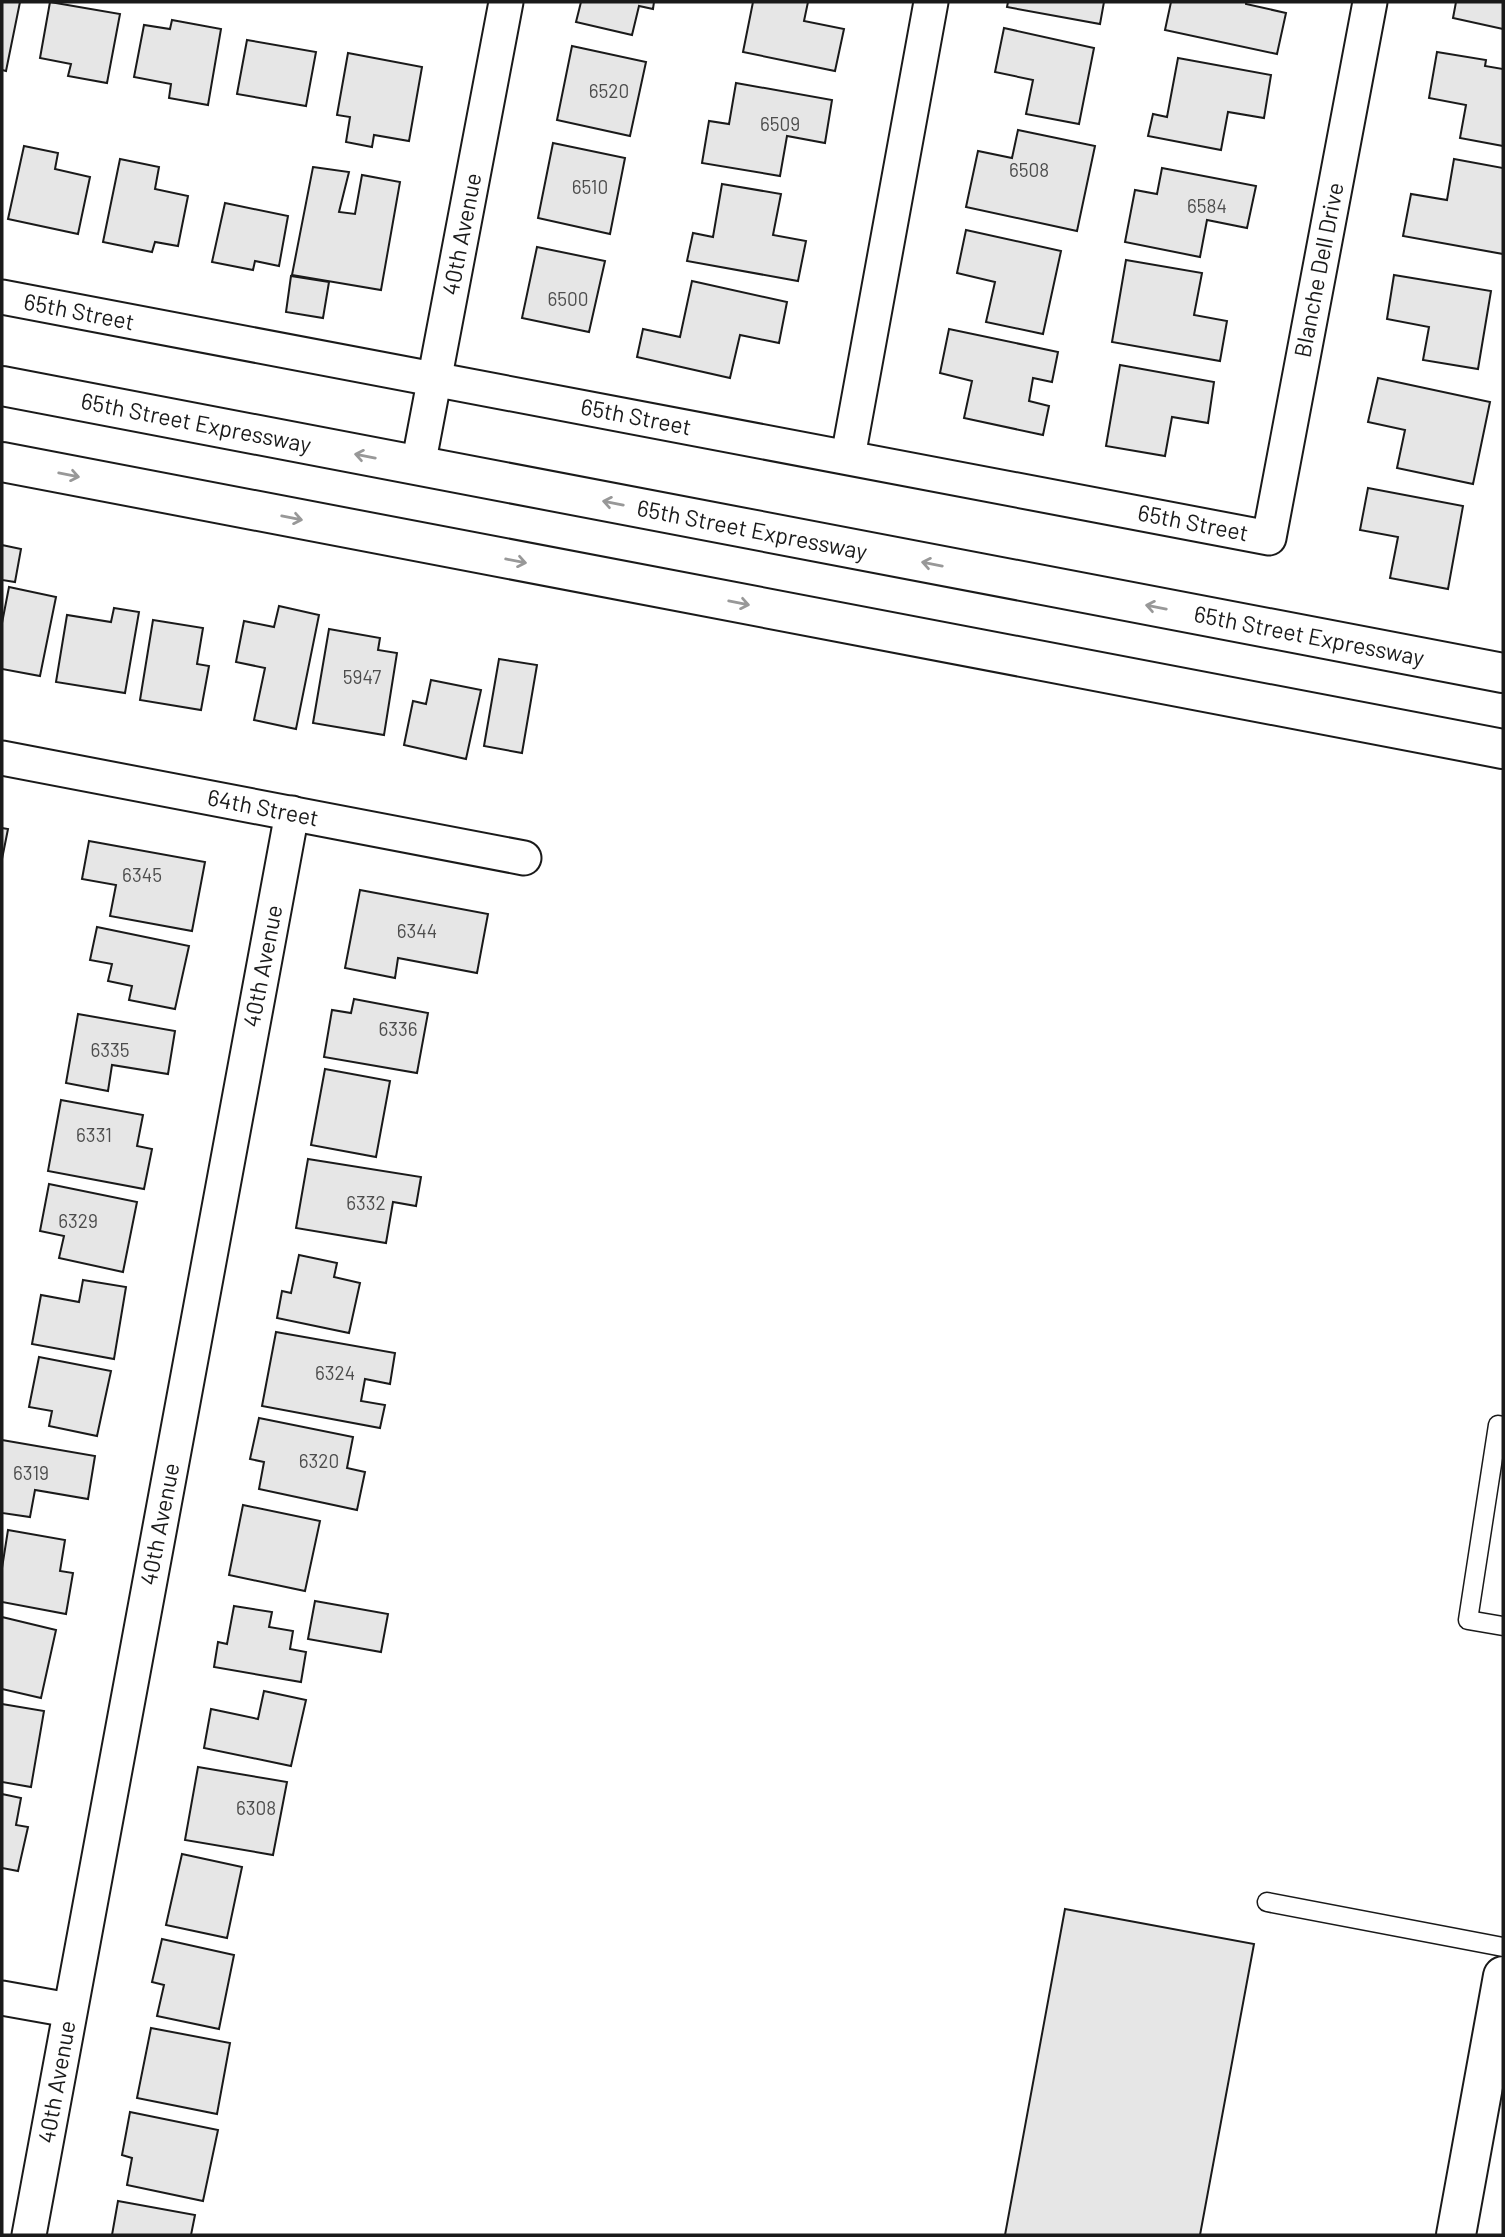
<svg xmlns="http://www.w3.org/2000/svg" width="1505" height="2237" font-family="Barlow,sans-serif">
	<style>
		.building { fill: #e6e6e6; stroke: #1a1a1a; stroke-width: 2 }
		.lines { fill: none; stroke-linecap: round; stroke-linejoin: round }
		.lane-casing { stroke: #1a1a1a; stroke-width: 21 }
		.street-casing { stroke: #1a1a1a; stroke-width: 37 }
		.secondary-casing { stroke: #1a1a1a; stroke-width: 42 }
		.lane { stroke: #fff; stroke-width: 18 }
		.street { stroke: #fff; stroke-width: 33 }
		.secondary { stroke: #fff; stroke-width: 38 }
		.oneway { stroke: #989898 }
		.labels { text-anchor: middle; stroke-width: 5; stroke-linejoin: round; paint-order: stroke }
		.number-label { font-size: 19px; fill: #4d4d4d }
		.street-label { font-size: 23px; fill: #1a1a1a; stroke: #fff }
	</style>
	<rect width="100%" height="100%" fill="#fff"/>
	<g class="building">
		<polygon points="2,2 20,2 6,71 2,70"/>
		<polygon points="50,2 120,14 107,83 68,76 71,64 40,58"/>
		<polygon points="581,2 654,2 653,9 639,6 632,35 576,22"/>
		<polygon points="753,2 808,2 804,21 844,29 835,71 743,52"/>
		<polygon points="1008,2 1104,2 1100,24 1007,7"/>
		<polygon points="1171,2 1246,2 1246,4 1286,13 1277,54 1165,30"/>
		<polygon points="1456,2 1503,2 1503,29 1453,18"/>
		<polygon points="172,20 221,29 208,105 169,98 171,84 134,77 144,25 170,29"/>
		<polygon points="1004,28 1094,48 1079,124 1026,114 1033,80 995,72"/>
		<polygon points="247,40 316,52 306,106 237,94"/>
		<polygon points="572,46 646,62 630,136 557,120"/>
		<polygon points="1437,52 1486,60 1485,66 1503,69 1503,146 1460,138 1466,105 1429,98"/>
		<polygon points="348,53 422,67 409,141 374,135 372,147 346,142 350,117 337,115"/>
		<polygon points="1178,58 1271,75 1264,118 1228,112 1221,150 1148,136 1153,114 1167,117"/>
		<polygon points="736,83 832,100 825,143 787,136 780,176 702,163 709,121 729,124"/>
		<polygon points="1018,130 1095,146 1077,231 966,207 978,151 1012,158"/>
		<polygon points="553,143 625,158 610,234 538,218"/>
		<polygon points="24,146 58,153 55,169 90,177 78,234 8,219"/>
		<polygon points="120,159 159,167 155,189 188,196 178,246 155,242 152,252 103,242"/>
		<polygon points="1454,159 1503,168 1503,254 1403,236 1411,194 1447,200"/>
		<polygon points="313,167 349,172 339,212 355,214 362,175 400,182 381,290 292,275"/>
		<polygon points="1162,168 1256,186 1247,228 1207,220 1200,257 1125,242 1135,190 1157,194"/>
		<polygon points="722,184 781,194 773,235 806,241 798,281 687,261 693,233 713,237"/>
		<polygon points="225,203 288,216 279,266 255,261 253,270 212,262"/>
		<polygon points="966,230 1061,251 1043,334 986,322 995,282 957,273"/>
		<polygon points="537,247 605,261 589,332 522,318"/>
		<polygon points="1126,260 1202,273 1194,315 1227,321 1220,361 1112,342"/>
		<polygon points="1394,275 1491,291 1478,369 1423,360 1429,327 1387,319"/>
		<polygon points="291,276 329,282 323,318 286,312"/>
		<polygon points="692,281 787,302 779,343 740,335 730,378 637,357 643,329 680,337"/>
		<polygon points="949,329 1058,352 1052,382 1033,378 1029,401 1049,406 1043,435 964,418 972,381 940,373"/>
		<polygon points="1120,365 1214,382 1208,423 1172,417 1165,456 1106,446"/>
		<polygon points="1378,378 1490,402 1473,484 1397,468 1405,430 1368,422"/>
		<polygon points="1368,488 1463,506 1448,589 1390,578 1398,537 1360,530"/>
		<polygon points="2,545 21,549 15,582 2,580"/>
		<polygon points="9,587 56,597 40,676 2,669 2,623"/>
		<polygon points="279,606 319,615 296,729 254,720 265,668 236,662 244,621 274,627"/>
		<polygon points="114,608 139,612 125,693 56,682 67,615 111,622"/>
		<polygon points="153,620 203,628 197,664 209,666 201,710 140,700"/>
		<polygon points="329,629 380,638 378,650 397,653 384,735 313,723"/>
		<polygon points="499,659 537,665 522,753 484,746"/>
		<polygon points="431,680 481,690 466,759 404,745 413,701 426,704"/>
		<polygon points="2,828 8,829 2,859"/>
		<polygon points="89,841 205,862 192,931 110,916 116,885 82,879"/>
		<polygon points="360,890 488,914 477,973 398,958 395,978 345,968"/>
		<polygon points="97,927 189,946 175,1009 129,1000 132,986 108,981 112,964 90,960"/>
		<polygon points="354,999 428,1013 417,1073 324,1057 332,1010 351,1013"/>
		<polygon points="78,1014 175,1031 168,1074 112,1065 108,1091 66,1083"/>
		<polygon points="325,1069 390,1081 376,1157 311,1145"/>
		<polygon points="61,1100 143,1115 137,1146 152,1149 144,1189 48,1171"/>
		<polygon points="308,1159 421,1177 416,1206 393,1202 386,1243 296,1228"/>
		<polygon points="49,1184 137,1202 123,1272 59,1258 64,1236 40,1231"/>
		<polygon points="299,1255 337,1263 334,1277 360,1283 349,1333 277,1318 282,1291 291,1293"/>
		<polygon points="83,1280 126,1287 114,1359 32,1344 41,1295 79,1302"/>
		<polygon points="276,1332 395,1353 390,1384 365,1379 361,1401 385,1405 380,1428 262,1406"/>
		<polygon points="39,1357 111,1371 97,1436 49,1426 52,1411 29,1407"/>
		<polygon points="259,1418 353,1437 347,1468 365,1472 357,1510 259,1489 264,1462 250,1459"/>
		<polygon points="2,1440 95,1456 88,1499 35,1490 30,1517 2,1513"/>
		<polygon points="243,1505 320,1521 305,1591 229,1575"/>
		<polygon points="8,1530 65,1540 60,1571 73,1573 66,1614 2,1602 2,1568"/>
		<polygon points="315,1601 388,1614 381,1652 308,1639"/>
		<polygon points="234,1606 272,1612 269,1627 293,1631 290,1649 306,1652 301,1682 214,1667 218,1642 227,1644"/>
		<polygon points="2,1617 56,1630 41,1698 2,1689"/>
		<polygon points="264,1691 306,1700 291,1766 204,1748 211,1709 258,1719"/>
		<polygon points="2,1704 44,1711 31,1787 2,1782"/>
		<polygon points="198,1767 287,1782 273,1855 185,1840"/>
		<polygon points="2,1794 21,1798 16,1825 28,1827 18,1871 2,1868"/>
		<polygon points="182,1854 242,1867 227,1938 166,1925"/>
		<polygon points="1065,1909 1254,1944 1200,2235 1005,2235"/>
		<polygon points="162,1939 234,1955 219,2029 157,2016 164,1985 152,1982"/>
		<polygon points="151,2028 230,2043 217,2114 137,2098"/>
		<polygon points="130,2112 218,2130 203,2201 127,2185 132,2158 122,2155"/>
		<polygon points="118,2201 195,2215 191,2235 112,2235"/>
	</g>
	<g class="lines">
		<g class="lane-casing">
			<g id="lane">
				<polyline points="1503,1426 1498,1425 1468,1620 1503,1626"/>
				<polyline points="1267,1902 1503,1947"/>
			</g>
		</g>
		<g class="street-casing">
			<g id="street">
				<polyline points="2,297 1269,538 1370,2"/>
				<polyline points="848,457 931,2"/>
				<polyline points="418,466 506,2"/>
				<polyline points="2,758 524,858"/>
				<polyline points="2,1998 69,2010"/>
				<polyline points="29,2235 292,813"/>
			</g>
		</g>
		<g class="secondary-casing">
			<g id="secondary">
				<polyline points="2,386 1503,673"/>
				<polyline points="2,462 1503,749"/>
				<polyline points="1456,2235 1503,1976"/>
			</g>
		</g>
		<use href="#lane" class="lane"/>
		<use href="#street" class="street"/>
		<use href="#secondary" class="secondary"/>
	</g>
	<defs><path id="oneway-shaft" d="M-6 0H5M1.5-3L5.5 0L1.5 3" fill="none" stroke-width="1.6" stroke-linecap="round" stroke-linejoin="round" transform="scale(1.75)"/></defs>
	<g class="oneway">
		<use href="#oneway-shaft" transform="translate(365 456) rotate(-169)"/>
		<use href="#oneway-shaft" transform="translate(69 475) rotate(11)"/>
		<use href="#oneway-shaft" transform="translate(613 503) rotate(-169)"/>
		<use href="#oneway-shaft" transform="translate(292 518) rotate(11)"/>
		<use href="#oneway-shaft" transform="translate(516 561) rotate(11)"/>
		<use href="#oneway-shaft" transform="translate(932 564) rotate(-169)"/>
		<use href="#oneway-shaft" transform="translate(739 603) rotate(11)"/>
		<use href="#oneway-shaft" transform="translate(1156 607) rotate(-169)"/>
	</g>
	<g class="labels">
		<g class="number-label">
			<text x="609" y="98">6520</text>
			<text x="780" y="131">6509</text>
			<text x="1029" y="177">6508</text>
			<text x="590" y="194">6510</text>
			<text x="1207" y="213">6584</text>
			<text x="568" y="306">6500</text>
			<text x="362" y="684">5947</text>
			<text x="142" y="882">6345</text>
			<text x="417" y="938">6344</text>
			<text x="398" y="1036">6336</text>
			<text x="110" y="1057">6335</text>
			<text x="94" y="1142">6331</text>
			<text x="366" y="1210">6332</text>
			<text x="78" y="1228">6329</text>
			<text x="335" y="1380">6324</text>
			<text x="319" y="1468">6320</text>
			<text x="31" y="1480">6319</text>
			<text x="256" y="1815">6308</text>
		</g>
		<g class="street-label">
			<text transform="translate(462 234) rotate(-79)" y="8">40th Avenue</text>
			<text transform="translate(1319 270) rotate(-79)" y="8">Blanche Dell Drive</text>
			<text transform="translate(79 312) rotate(11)" y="8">65th Street</text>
			<text transform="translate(636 417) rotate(11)" y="8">65th Street</text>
			<text transform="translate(196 423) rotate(11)" y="8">65th Street Expressway</text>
			<text transform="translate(1193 523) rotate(11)" y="8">65th Street</text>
			<text transform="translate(752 530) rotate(11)" y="8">65th Street Expressway</text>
			<text transform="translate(1309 636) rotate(11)" y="8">65th Street Expressway</text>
			<text transform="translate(263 808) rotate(11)" y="8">64th Street</text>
			<text transform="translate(263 966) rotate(-79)" y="8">40th Avenue</text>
			<text transform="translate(160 1524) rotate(-79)" y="8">40th Avenue</text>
			<text transform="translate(57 2082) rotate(-80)" y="8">40th Avenue</text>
		</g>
	</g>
	<rect width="1505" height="2237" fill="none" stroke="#1a1a1a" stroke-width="7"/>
</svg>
